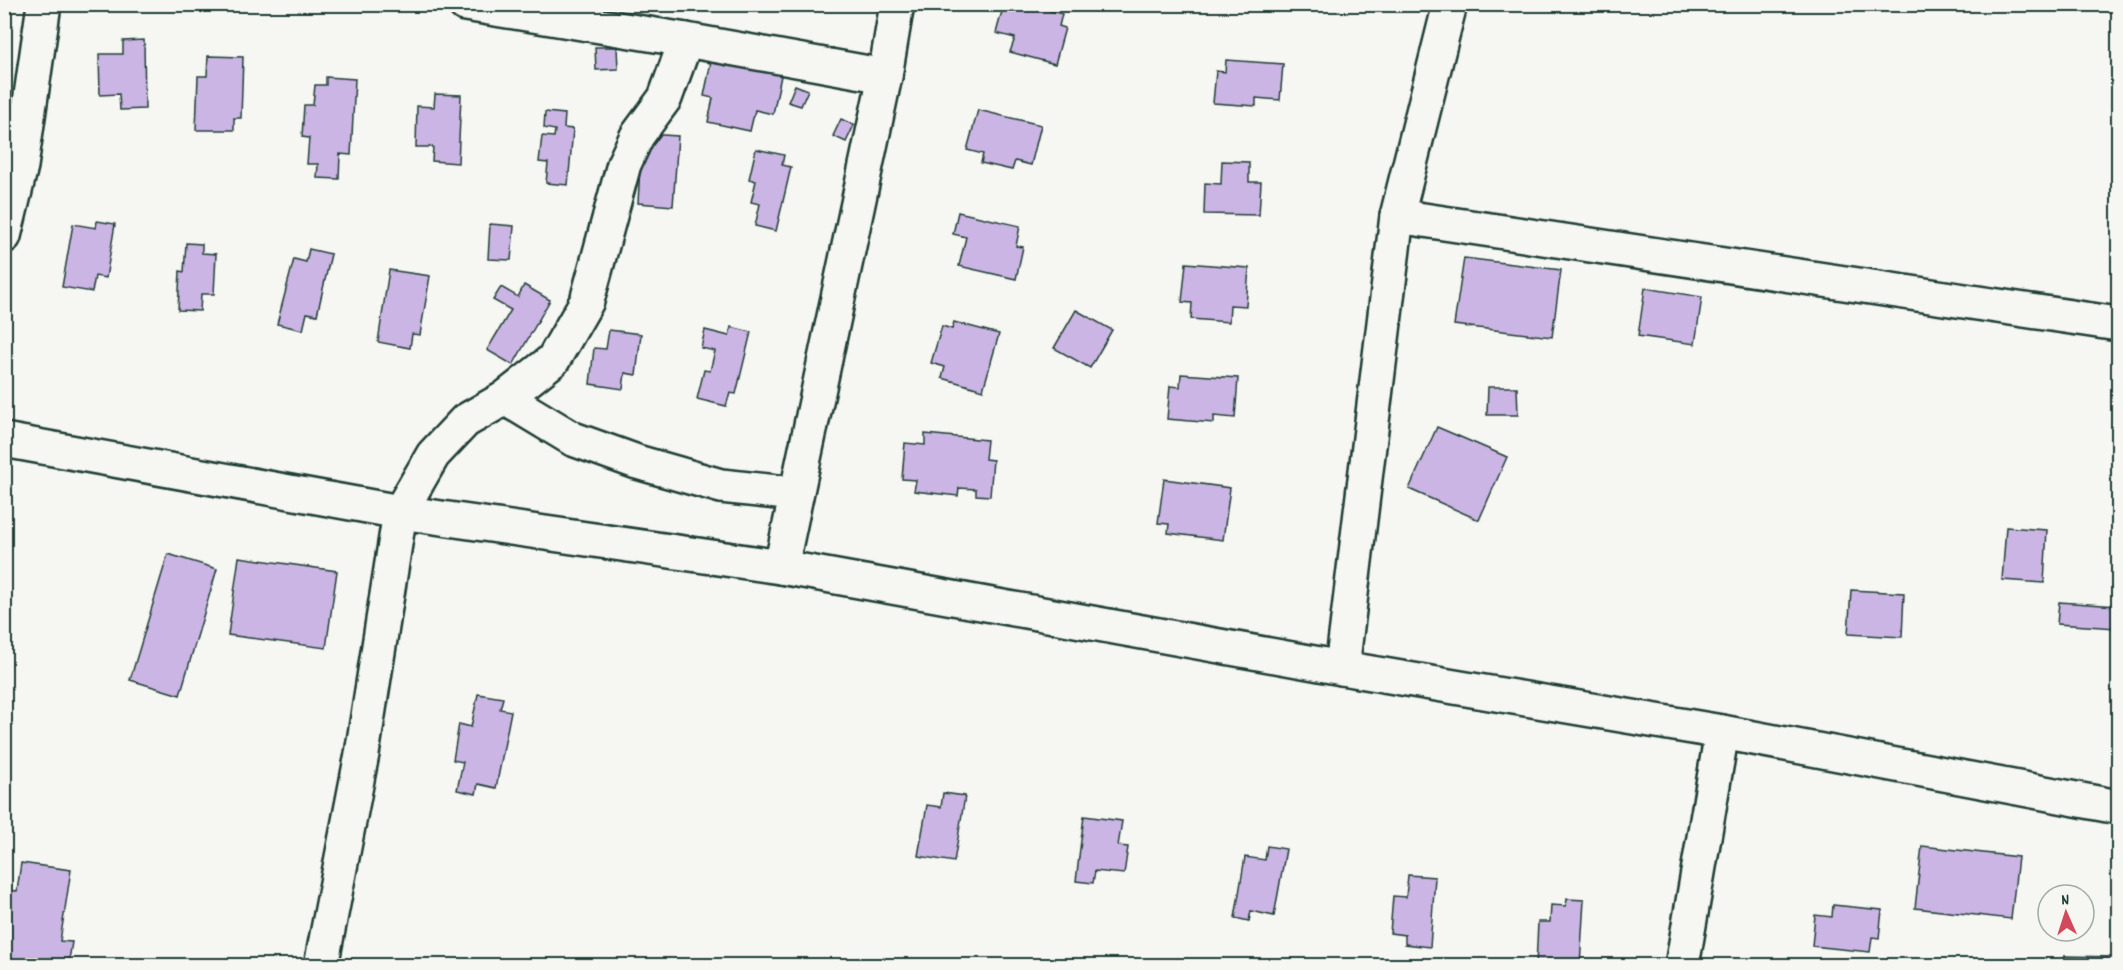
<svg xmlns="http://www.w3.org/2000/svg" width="2123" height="970" font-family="Dekko,sans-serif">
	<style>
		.building { fill: #cbb5e4; stroke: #1f3d34; stroke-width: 1.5 }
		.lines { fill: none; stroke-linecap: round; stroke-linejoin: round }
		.minor-casing { stroke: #1f3d34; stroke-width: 38 }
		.minor { stroke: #f6f6f2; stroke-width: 33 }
	</style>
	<rect width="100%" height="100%" fill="#f6f6f2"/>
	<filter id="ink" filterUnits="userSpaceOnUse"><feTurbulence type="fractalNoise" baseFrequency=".0167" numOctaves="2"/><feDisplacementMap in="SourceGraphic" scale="12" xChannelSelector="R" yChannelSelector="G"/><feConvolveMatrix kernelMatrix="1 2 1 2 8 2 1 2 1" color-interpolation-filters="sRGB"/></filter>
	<g filter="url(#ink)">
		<g class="building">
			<polygon points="1004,4 1026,4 1062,14 1059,26 1065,28 1055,64 1010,52 1015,38 996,33"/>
			<polygon points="144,40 145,109 120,110 119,94 100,95 99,54 123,54 123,41"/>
			<polygon points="595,47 617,47 618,69 596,70"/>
			<polygon points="208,56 243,57 241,118 234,118 234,130 196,130 198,76 207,76"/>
			<polygon points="712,57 782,71 773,114 755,110 750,131 708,122 713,98 704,96"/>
			<polygon points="1226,60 1283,64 1280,100 1256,98 1256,106 1213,103 1216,71 1225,72"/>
			<polygon points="326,77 355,79 351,155 340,154 339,179 317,178 318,164 307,164 309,138 302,137 304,105 313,105 315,85 326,85"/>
			<polygon points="795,85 808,90 801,106 788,102"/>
			<polygon points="435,94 461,95 458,163 432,161 433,147 416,147 417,106 434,107"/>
			<polygon points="978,110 1041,125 1031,165 1015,161 1012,170 981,163 983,154 967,150"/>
			<polygon points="545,112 565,114 564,128 573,129 568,185 546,183 548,163 539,162 542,136 554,137 555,130 544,128"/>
			<polygon points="841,119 854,125 846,142 833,136"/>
			<polygon points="647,134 678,136 673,206 638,203 641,148"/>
			<polygon points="756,149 784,155 782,165 791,167 776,231 755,226 760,204 751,202 756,181 749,179"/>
			<polygon points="1222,161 1249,162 1249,182 1261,182 1259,215 1204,214 1205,183 1221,184"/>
			<polygon points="958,212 1020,226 1016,246 1023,247 1016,279 959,266 966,237 953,234"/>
			<polygon points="97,221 115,224 106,278 95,276 92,292 62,287 73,224 96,228"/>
			<polygon points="490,224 514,226 511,260 488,259"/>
			<polygon points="186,243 202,244 202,253 216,254 214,294 201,294 200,311 178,310 180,271 184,272"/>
			<polygon points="309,249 331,254 317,315 307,313 303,330 277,324 294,259 306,262"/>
			<polygon points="1464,258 1561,270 1552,337 1454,325"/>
			<polygon points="1186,263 1249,268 1246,306 1230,305 1229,322 1191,319 1192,303 1182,302"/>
			<polygon points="389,270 430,276 420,335 412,334 410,348 378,342"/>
			<polygon points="524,285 550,300 513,365 487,350 511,310 493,300 501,287 518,297"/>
			<polygon points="1645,288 1702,297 1695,344 1638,336"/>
			<polygon points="1076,310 1112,330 1090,368 1054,348"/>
			<polygon points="954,322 999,334 983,390 942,378 945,367 931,363 942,326 952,329"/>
			<polygon points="731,327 751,332 736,394 730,393 726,406 697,399 704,370 710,371 715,351 701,348 705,330 729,336"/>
			<polygon points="609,330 641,334 636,375 625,373 623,389 590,384 594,348 606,349"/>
			<polygon points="1181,374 1238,378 1235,418 1214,416 1214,423 1167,419 1170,386 1180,387"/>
			<polygon points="1488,387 1517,387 1518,415 1487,415"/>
			<polygon points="1437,427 1507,457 1479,520 1409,489"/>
			<polygon points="925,434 987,440 985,459 993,460 990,496 976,495 976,489 959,488 958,496 914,491 916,480 902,479 905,443 925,445"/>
			<polygon points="1164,479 1230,488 1223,540 1168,533 1169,524 1158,523"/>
			<polygon points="2006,527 2047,530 2044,583 2002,580"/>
			<polygon points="168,554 217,569 180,695 130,680"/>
			<polygon points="239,557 337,571 326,648 228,635"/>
			<polygon points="1851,590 1904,593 1902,637 1848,634"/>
			<polygon points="2059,602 2117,606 2116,628 2057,624"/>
			<polygon points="478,694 503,698 500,709 511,711 496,788 478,784 476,794 457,790 463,762 453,760 459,724 471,727"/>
			<polygon points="943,793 965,796 954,862 918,856 927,805 941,807"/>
			<polygon points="1084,816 1122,821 1118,846 1128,847 1124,874 1095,871 1093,883 1076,881"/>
			<polygon points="1267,846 1286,849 1274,916 1251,911 1249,921 1235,918 1245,857 1265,860"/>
			<polygon points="1922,846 2018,857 2011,919 1915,908"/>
			<polygon points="21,863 71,870 60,941 72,942 68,966 11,966 11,962 4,961 4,890 17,891"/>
			<polygon points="1408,875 1435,877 1430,947 1405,944 1405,935 1390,933 1393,896 1406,897"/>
			<polygon points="1567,899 1584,900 1580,966 1536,966 1538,922 1550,922 1551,905 1566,906"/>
			<polygon points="1833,905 1882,910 1879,938 1872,937 1870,952 1812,946 1815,915 1832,917"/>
			<polygon points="2064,956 2118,957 2118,966 2064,966"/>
		</g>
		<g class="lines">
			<g class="minor-casing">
				<g id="minor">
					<polyline points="465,4 686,40 885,76"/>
					<polyline points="1397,216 2118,324"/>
					<polyline points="4,236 21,166 44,4"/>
					<polyline points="505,398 573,439 637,462 721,486 796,494"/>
					<polyline points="4,440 400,512 781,567 1342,668 1722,732 2118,807"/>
					<polyline points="781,567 885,76 897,4"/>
					<polyline points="1342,668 1397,216 1450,4"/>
					<polyline points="321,966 362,754 400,512 433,455 465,421 505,398 553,360 587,301 624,164 637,136 665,98 686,40"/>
					<polyline points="1682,966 1722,732"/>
				</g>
			</g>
			<use href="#minor" class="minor"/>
		</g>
	</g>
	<rect width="2123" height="970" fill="none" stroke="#f6f6f2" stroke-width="24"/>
	<rect x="12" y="12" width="2099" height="946" fill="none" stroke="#1f3d34" stroke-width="2" filter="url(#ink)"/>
	<g transform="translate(2066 913) rotate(357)"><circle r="28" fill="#f6f6f2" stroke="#a0aca6" stroke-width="1.5"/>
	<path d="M0-4.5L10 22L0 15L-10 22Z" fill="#d1495b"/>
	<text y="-9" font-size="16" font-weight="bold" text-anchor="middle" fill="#1f3d34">N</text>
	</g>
</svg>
